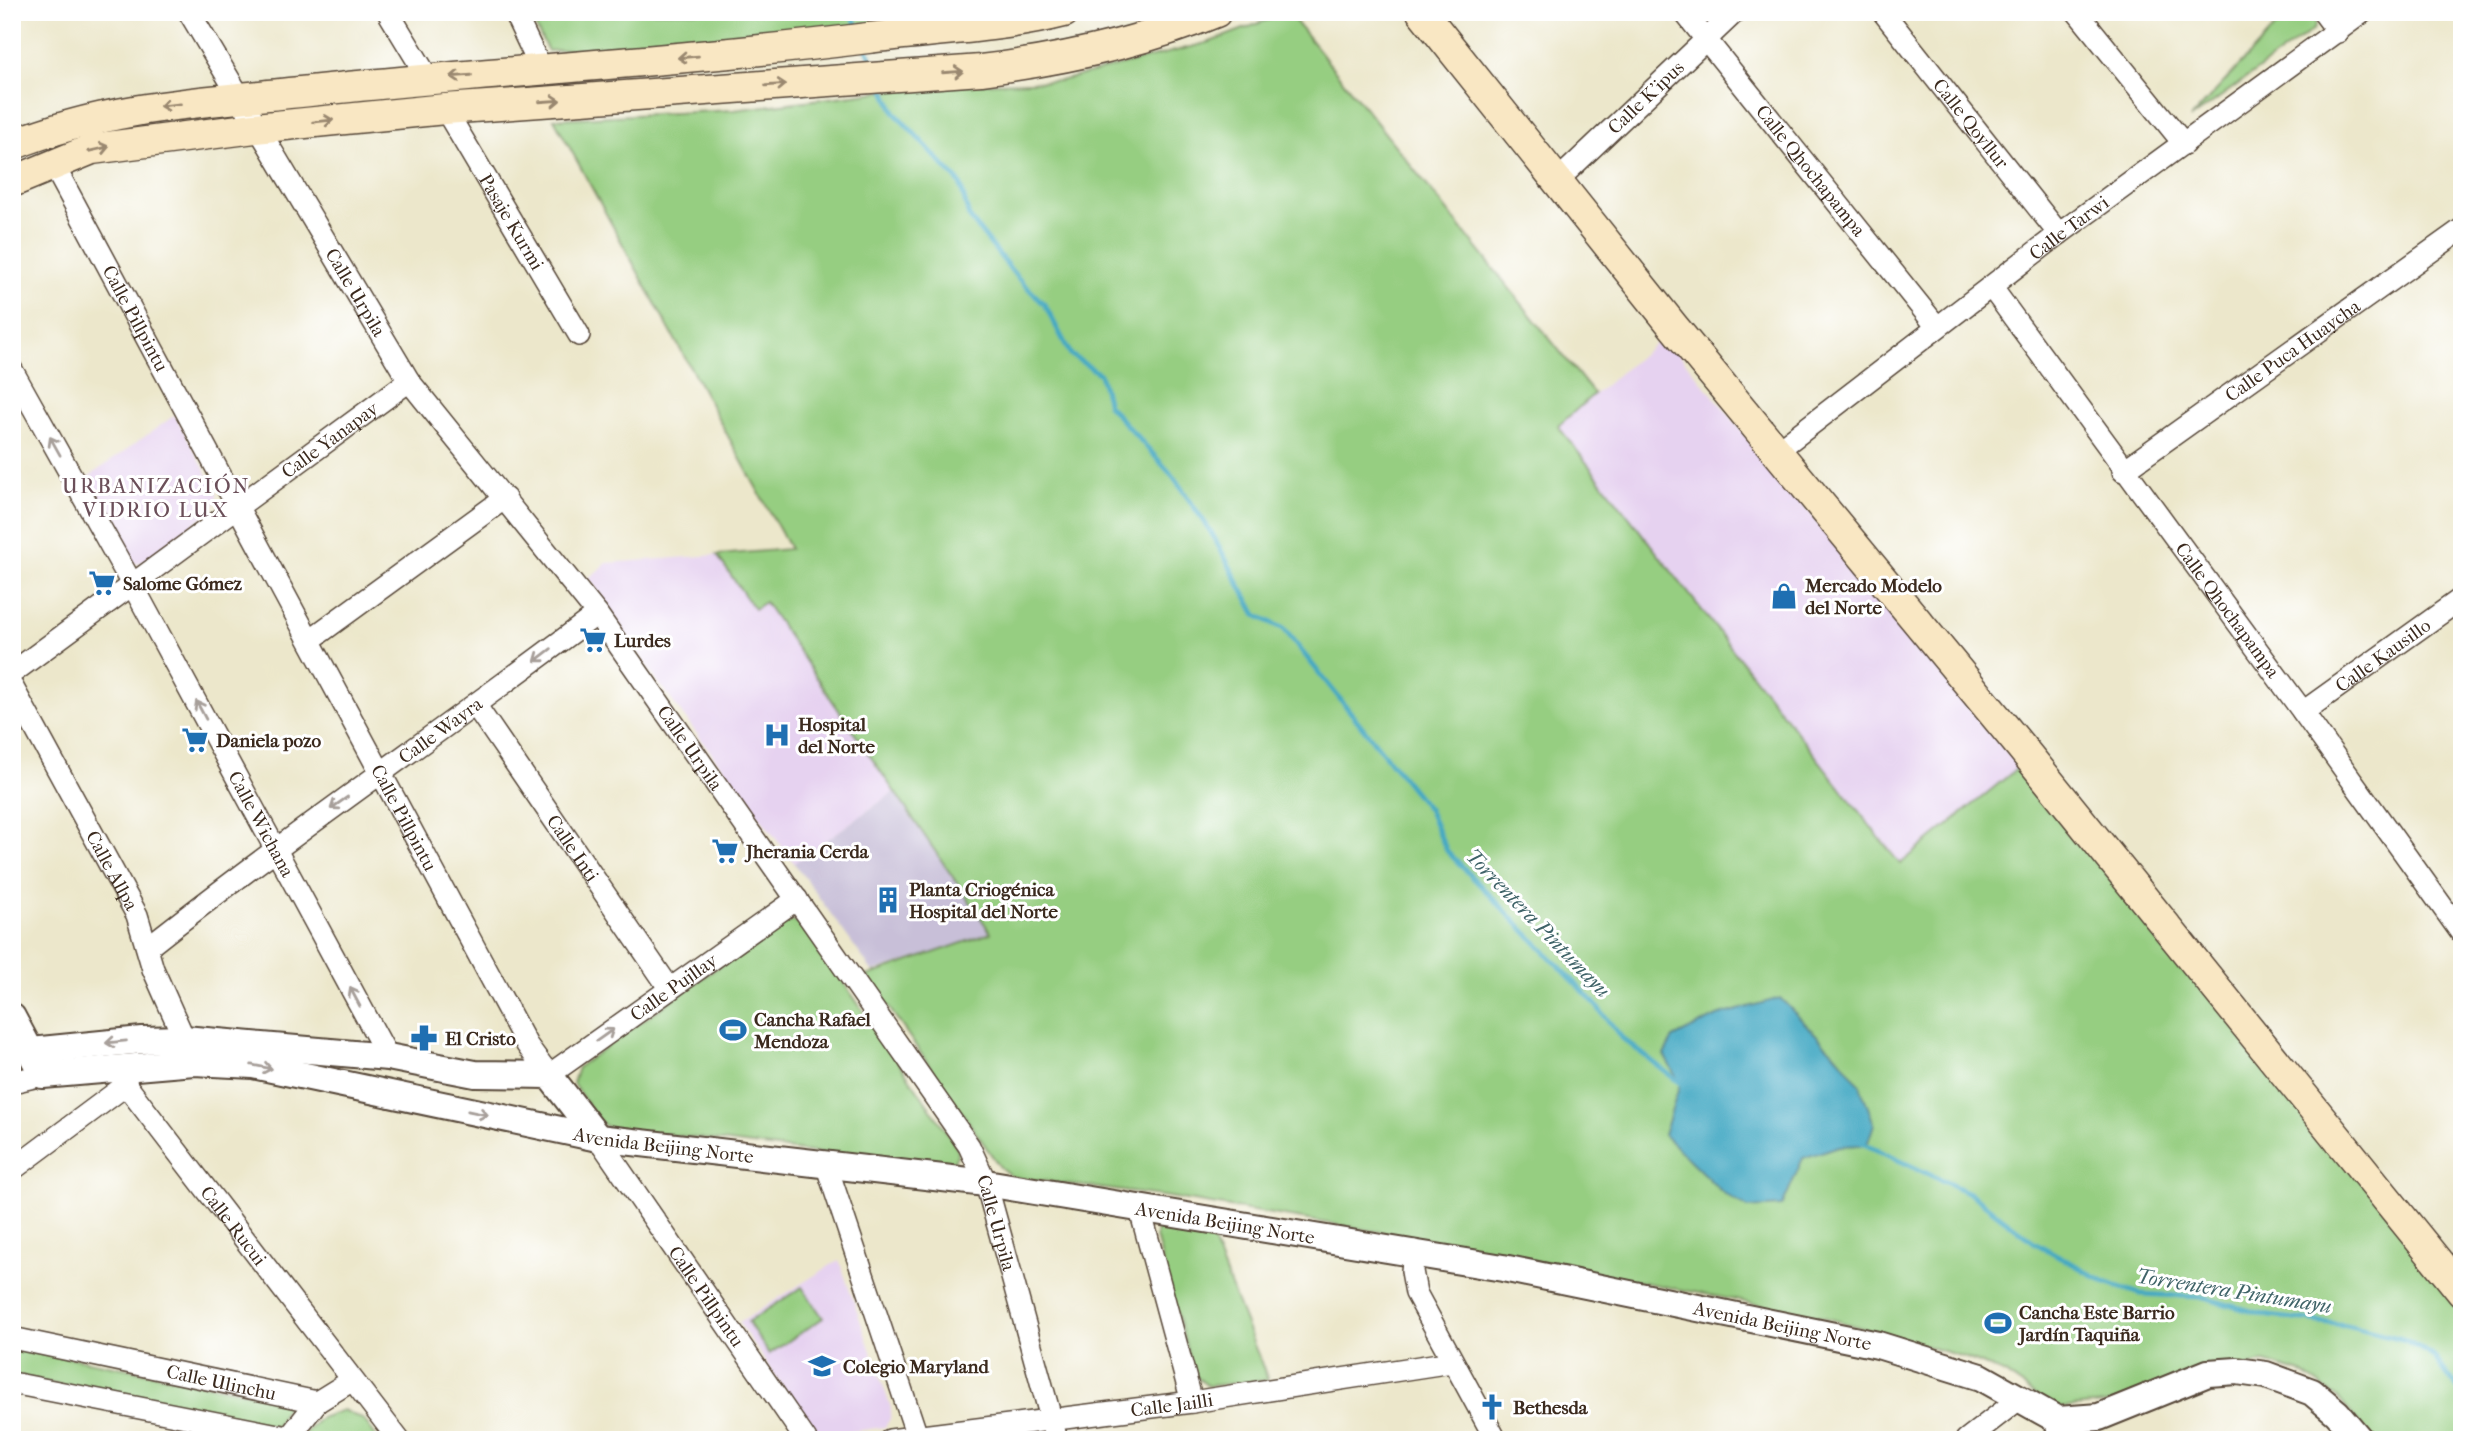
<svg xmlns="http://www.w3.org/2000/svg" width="2474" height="1452" font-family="'IM FELL French Canon',serif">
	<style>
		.built { fill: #e6d2f0 }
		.industrial { fill: #c8bfd8 }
		.green { fill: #96ce81; stroke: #687c50; stroke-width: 2 }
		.water { fill: #43a8c3; stroke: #3f6970; stroke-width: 2 }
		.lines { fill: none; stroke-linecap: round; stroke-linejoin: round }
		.stream { stroke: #43a8c3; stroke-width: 5 }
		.minor-casing { stroke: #564638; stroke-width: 24 }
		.tertiary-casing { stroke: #564638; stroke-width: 30 }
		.secondary-casing { stroke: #564638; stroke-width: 33 }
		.minor { stroke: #fff; stroke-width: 21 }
		.tertiary { stroke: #fff; stroke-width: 26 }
		.secondary { stroke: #f9e7c3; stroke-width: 30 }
		.oneway { stroke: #9a8870 }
		.oneway2 { stroke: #a79f9a }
		.labels { text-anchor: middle; stroke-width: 6; stroke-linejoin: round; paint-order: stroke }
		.street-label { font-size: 19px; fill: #3b2a1e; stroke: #fff }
		.poi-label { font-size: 19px; font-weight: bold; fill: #3b2a1e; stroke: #fff; text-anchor: start }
		.neighbourhood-label { font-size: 21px; letter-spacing: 2px; fill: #6b4f59; stroke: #fff }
		.water-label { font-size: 21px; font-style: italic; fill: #3f6368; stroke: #fff }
	</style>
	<rect width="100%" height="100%" fill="#fff"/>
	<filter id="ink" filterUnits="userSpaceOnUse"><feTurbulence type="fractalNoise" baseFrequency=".0143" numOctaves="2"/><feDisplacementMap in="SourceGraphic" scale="14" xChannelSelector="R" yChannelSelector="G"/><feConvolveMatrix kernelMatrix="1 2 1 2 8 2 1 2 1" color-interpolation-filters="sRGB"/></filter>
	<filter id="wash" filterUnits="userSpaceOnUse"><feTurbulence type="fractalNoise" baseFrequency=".00686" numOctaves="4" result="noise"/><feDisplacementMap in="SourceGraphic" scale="28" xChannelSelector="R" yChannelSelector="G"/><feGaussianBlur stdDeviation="1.57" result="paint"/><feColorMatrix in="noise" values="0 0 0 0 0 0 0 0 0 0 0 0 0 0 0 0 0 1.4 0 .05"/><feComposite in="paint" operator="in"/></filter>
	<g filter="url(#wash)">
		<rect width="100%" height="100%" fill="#ece7cb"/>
		<g class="built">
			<polygon points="1664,336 2019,767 1901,865 1557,426"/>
			<polygon points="175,415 217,492 217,500 211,510 146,561 136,564 129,558 87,478"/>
			<polygon points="717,555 754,608 765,602 894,792 794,863 655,678 589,578 607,563"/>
			<polygon points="839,1260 891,1408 890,1419 885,1427 819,1436 813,1431 739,1323"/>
		</g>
		<polygon class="industrial" points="894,792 992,934 873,972 794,863"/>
		<g class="green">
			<polygon points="528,12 994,12 900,24 548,51"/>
			<polygon points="1288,12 1594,394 1558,426 1900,864 2019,767 2347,1160 2462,1311 2462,1440 2374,1440 2337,1397 2304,1374 2264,1362 2105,1404 2061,1408 2044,1401 2005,1374 1964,1357 1827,1318 1417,1238 1169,1197 1012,1177 1000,1167 867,976 991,933 765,602 754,609 717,555 790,549 554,119 734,110 933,85 1060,81 1210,42"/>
			<polygon points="2289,12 2312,12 2316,23 2314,29 2190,119"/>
			<polygon points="793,921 806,928 957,1147 957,1156 947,1169 607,1127 598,1120 573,1083 578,1067 776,926"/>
			<polygon points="1173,1223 1211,1237 1268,1380 1208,1386 1194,1375 1156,1237 1157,1228"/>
			<polygon points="802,1287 823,1318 769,1354 748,1322"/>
			<polygon points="12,1346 289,1401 274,1430 12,1375"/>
			<polygon points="343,1410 364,1420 379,1440 298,1440 320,1418"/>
		</g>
		<polygon class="water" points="1780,998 1840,1059 1860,1085 1874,1124 1867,1145 1839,1146 1803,1158 1782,1206 1748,1208 1722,1192 1664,1135 1680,1084 1664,1055 1673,1038 1717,1016"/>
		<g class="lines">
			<g class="stream">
				<polyline points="851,12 859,31"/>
				<polyline points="867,49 876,69"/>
				<polyline points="884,88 895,113 960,183 969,217 1016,276 1045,305 1071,355 1100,374 1108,405 1173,476 1211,532 1256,615 1284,629 1428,809 1447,851 1591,999 1622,1038 1684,1086"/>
				<polyline points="1862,1143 1971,1194 2034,1242 2105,1282 2140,1294 2200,1297 2269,1316 2346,1325 2406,1340 2434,1357 2462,1394"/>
			</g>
		</g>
	</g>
	<g filter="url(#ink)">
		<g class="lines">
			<g class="minor-casing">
				<g id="minor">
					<path id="s1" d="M 189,12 L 409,381 L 597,614 L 969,1146 L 986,1183 L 1057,1440"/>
					<polyline points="388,12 428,78"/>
					<polyline points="514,12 542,71"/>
					<path id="s2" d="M 1684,12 L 1937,327"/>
					<path id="s3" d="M 1883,12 L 2059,234"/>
					<polyline points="2077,12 2184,144"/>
					<polyline points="2323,12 2338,32"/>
					<path id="s4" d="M 445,109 L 579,335"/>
					<path id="s5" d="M 53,164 L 527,1045 L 549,1075 L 797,899"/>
					<path id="s6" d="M 1557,181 L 1735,12"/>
					<path id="s7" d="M 1992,288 L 2303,712 L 2462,934"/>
					<path id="s8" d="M 12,370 L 132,584 L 388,1057"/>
					<path id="s9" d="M 1778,450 L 2059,234 L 2363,12"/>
					<path id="s10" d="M 2123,471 L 2462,229"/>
					<polyline points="310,640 505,498"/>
					<path id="s11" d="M 12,673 L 409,381"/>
					<path id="s12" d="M 12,686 L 137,915 L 153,969 L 190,1052"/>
					<path id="s13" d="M 476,706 L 670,989"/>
					<path id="s14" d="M 2303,712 L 2462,598"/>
					<path id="s15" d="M 148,947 C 294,832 448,727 597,614"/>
					<path id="s16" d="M 127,1068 L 126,1085 L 399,1440"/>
					<polyline points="12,1082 43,1075"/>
					<path id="s17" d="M 598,1138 L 806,1440"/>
					<polyline points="826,1164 917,1436"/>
					<polyline points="12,1170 126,1085"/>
					<polyline points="1139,1206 1192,1402"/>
					<polyline points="1414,1251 1412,1271 1416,1293 1496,1440"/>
					<path id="s18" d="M 12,1338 L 317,1402 L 351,1381"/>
					<polyline points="12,1383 288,1437"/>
					<polyline points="287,1440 317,1402"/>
					<path id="s19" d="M 890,1440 L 1192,1402 L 1452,1362"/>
					<polyline points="1966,1440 2019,1399"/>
					<polyline points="2057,1440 2058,1420"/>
				</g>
			</g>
			<g class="tertiary-casing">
				<g id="tertiary">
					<path id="s20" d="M 12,1017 L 43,1075 L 194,1062 L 253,1065 L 598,1138 L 986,1183 L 1503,1268 L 1878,1345 L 1981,1377 L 2058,1420 L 2099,1417 L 2208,1373 L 2237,1371 L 2266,1375 L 2312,1392 L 2337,1413 L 2360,1440"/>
					<polyline points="31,1051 142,1040 184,1039 388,1057 475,1074 549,1075 598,1138"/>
				</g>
			</g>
			<g class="secondary-casing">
				<g id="secondary">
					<polyline points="1422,12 1673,326 2021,747 2462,1292"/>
					<path d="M 12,145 C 111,105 205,102 310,91 C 496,71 683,61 868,38 C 933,30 1001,28 1064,12"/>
					<path d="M 12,182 L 92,149 L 255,128 L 445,109 L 981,70 C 1062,60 1141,43 1216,12"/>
				</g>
			</g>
			<use href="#minor" class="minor"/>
			<use href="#tertiary" class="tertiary"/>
			<use href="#secondary" class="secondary"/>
		</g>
		<defs><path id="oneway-shaft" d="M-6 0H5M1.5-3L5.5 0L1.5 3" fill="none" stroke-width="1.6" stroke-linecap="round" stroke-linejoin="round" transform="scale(1.75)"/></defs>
		<g class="oneway">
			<use href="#oneway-shaft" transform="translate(688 57) rotate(175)"/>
			<use href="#oneway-shaft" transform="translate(953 72) rotate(-4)"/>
			<use href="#oneway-shaft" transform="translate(461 76) rotate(176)"/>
			<use href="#oneway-shaft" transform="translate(776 85) rotate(-4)"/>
			<use href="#oneway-shaft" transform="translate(550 101) rotate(-4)"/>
			<use href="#oneway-shaft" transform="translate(170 105) rotate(174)"/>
			<use href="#oneway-shaft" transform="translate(323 121) rotate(-6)"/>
			<use href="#oneway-shaft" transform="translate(99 149) rotate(-13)"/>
		</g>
		<g class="oneway2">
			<use href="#oneway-shaft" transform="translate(55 446) rotate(-119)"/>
			<use href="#oneway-shaft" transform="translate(543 655) rotate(143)"/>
			<use href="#oneway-shaft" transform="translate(201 710) rotate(-118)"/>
			<use href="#oneway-shaft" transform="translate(339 803) rotate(145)"/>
			<use href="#oneway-shaft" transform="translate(355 997) rotate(-118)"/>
			<use href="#oneway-shaft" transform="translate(605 1035) rotate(-35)"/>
			<use href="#oneway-shaft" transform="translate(116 1042) rotate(174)"/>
			<use href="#oneway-shaft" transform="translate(262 1067) rotate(11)"/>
			<use href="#oneway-shaft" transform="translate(478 1113) rotate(12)"/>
		</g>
	</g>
	<defs>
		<g id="supermarket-bare" transform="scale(2.1)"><path d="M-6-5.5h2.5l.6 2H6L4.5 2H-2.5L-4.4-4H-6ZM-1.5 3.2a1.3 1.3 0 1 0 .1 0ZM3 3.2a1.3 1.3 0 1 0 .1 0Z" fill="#1f6fb2" stroke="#fff" stroke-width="2.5" paint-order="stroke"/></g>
		<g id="shop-bare" transform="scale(2.1)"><path d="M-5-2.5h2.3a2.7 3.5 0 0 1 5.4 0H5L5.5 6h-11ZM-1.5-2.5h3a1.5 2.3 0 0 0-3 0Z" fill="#1f6fb2" stroke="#fff" stroke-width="2.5" paint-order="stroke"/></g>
		<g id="hospital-bare" transform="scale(2.1)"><path d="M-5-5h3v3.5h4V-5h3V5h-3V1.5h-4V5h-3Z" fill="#1f6fb2" stroke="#fff" stroke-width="2.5" paint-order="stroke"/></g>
		<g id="building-bare" transform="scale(2.1)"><path d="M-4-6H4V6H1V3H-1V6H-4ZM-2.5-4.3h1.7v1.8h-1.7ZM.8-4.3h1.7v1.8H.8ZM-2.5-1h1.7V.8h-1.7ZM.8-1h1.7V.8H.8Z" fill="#1f6fb2" stroke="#fff" stroke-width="2.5" paint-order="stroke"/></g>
		<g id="stadium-bare" transform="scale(2.1)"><path d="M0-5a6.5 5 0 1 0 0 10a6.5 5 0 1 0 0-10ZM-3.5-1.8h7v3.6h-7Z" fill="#1f6fb2" stroke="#fff" stroke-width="2.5" paint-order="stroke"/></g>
		<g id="pharmacy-bare" transform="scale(2.1)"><path d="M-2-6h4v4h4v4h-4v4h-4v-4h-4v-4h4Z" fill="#1f6fb2" stroke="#fff" stroke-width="2.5" paint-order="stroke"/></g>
		<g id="school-bare" transform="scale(2.1)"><path d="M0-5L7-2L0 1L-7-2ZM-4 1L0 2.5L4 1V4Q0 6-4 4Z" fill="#1f6fb2" stroke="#fff" stroke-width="2.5" paint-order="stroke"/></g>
		<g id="church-bare" transform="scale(2.1)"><path d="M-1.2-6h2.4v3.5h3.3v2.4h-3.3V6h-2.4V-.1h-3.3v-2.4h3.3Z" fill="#1f6fb2" stroke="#fff" stroke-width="2.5" paint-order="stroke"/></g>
	</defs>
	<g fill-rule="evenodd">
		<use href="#supermarket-bare" x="102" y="583"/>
		<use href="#shop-bare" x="1784" y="596"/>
		<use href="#supermarket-bare" x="593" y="640"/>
		<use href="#hospital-bare" x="777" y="735"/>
		<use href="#supermarket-bare" x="195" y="740"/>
		<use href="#supermarket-bare" x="725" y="851"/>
		<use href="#building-bare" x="888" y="900"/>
		<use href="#stadium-bare" x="733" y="1030"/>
		<use href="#pharmacy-bare" x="424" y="1038"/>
		<use href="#stadium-bare" x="1998" y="1323"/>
		<use href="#school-bare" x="822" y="1366"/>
		<use href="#church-bare" x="1492" y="1407"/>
	</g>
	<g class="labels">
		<g class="street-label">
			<text dy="7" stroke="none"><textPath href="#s6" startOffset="122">Calle K'ipus</textPath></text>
			<text dy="7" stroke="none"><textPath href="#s3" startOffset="142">Calle Qoyllur</textPath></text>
			<text dy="7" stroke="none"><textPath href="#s2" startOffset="203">Calle Qhochapampa</textPath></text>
			<text dy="7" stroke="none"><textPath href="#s4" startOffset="131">Pasaje Kurmi</textPath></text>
			<text dy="7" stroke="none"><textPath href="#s9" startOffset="366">Calle Tarwi</textPath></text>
			<text dy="7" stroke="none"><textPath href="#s1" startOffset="326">Calle Urpila</textPath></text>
			<text dy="7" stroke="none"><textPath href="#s5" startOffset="175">Calle Pillpintu</textPath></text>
			<text dy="7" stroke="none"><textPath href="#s10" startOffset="208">Calle Puca Huaycha</textPath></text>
			<text dy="7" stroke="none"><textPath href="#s11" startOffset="394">Calle Yanapay</textPath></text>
			<text dy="7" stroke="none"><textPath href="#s7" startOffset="399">Calle Qhochapampa</textPath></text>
			<text dy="7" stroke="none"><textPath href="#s14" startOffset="98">Calle Kausillo</textPath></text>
			<text dy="7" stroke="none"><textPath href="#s15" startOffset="364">Calle Wayra</textPath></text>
			<text dy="7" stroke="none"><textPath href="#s1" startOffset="892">Calle Urpila</textPath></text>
			<text dy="7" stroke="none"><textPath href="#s5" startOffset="742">Calle Pillpintu</textPath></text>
			<text dy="7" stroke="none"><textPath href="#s8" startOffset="518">Calle Wichana</textPath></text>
			<text dy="7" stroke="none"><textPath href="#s13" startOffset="172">Calle Inti</textPath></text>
			<text dy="7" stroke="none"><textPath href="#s12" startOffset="210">Calle Allpa</textPath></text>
			<text dy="7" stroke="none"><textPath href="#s5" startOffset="1190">Calle Pujllay</textPath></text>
			<text dy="7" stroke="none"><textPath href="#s20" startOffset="695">Avenida Beijing Norte</textPath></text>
			<text dy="7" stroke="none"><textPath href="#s20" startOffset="1262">Avenida Beijing Norte</textPath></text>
			<text dy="7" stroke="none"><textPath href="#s1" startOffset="1460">Calle Urpila</textPath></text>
			<text dy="7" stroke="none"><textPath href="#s16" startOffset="194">Calle Rucui</textPath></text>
			<text dy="7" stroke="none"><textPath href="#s17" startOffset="192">Calle Pillpintu</textPath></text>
			<text dy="7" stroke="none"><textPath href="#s20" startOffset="1829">Avenida Beijing Norte</textPath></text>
			<text dy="7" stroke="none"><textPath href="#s18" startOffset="214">Calle Ulinchu</textPath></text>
			<text dy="7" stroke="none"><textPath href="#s19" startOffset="284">Calle Jailli</textPath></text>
		</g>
		<g class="poi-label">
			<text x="123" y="590">Salome Gómez</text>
			<text x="1805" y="592">Mercado Modelo<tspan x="1805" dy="22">del Norte</tspan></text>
			<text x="614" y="647">Lurdes</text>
			<text x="798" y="731">Hospital<tspan x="798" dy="22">del Norte</tspan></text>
			<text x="216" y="747">Daniela pozo</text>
			<text x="746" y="858">Jherania Cerda</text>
			<text x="909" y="896">Planta Criogénica<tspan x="909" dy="22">Hospital del Norte</tspan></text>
			<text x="754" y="1026">Cancha Rafael<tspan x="754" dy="22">Mendoza</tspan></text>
			<text x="445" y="1045">El Cristo</text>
			<text x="2019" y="1319">Cancha Este Barrio<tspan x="2019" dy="22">Jardín Taquiña</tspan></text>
			<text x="843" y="1373">Colegio Maryland</text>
			<text x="1513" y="1414">Bethesda</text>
		</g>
		<g class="neighbourhood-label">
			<text x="156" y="493">URBANIZACIÓN<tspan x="156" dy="24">VIDRIO LUX</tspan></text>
		</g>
		<g class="water-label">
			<text transform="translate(1538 923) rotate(46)" y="7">Torrentera Pintumayu</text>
			<text transform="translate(2234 1291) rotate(9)" y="7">Torrentera Pintumayu</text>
		</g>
	</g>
	<rect width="2474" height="1452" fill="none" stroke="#fff" stroke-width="42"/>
</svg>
